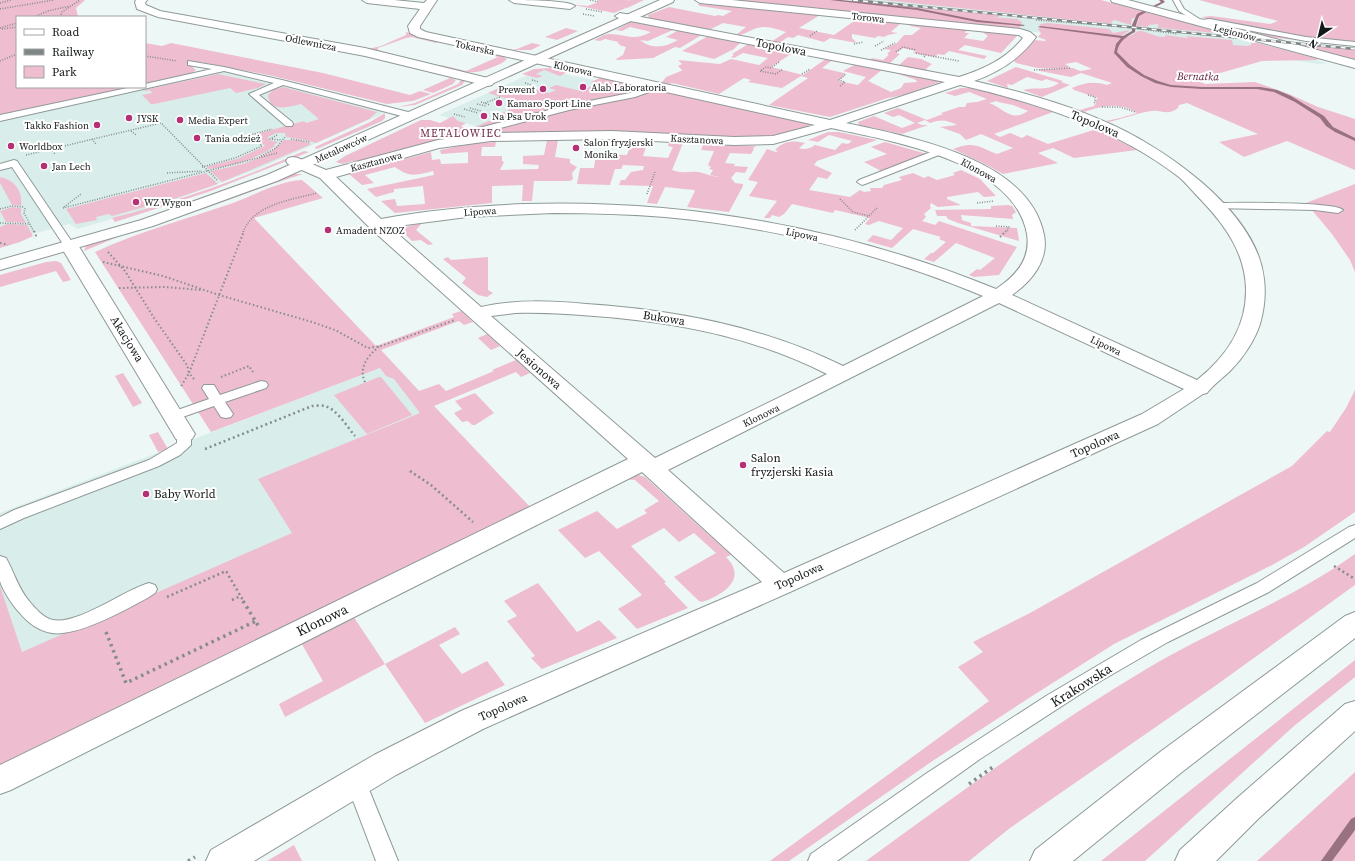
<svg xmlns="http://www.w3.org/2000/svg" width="1355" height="861" font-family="'Source Serif 4',serif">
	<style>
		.built { fill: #d9eeeb }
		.green { fill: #efbdd0; fill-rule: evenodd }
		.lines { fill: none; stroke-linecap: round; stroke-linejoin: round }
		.stream { fill: #987281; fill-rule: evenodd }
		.service-casing { stroke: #8f9998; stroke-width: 2 }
		.minor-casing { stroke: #8f9998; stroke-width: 2 }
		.tertiary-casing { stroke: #8f9998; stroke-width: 2 }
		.motorway-casing { stroke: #8f9998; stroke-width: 2 }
		.path-far3 { stroke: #858c8c; stroke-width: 1.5; stroke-dasharray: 1 1.5; stroke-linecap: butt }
		.path-far2 { stroke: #858c8c; stroke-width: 2; stroke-dasharray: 1.5 2.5; stroke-linecap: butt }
		.path-far1 { stroke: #858c8c; stroke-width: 2.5; stroke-dasharray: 2 3; stroke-linecap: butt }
		.path { stroke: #858c8c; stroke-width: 3.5; stroke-dasharray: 2.5 4; stroke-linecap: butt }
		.service { fill: #fff; fill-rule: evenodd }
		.minor { fill: #fff; fill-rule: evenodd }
		.tertiary { fill: #fff; fill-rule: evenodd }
		.motorway { fill: #fff; fill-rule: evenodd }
		.rail-casing { stroke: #7f8686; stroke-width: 2.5 }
		.rail { stroke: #fff; stroke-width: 1.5; stroke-dasharray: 5; stroke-linecap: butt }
		.poi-dot { fill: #b53074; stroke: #fff; stroke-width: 1.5 }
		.labels { text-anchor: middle; stroke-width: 4; stroke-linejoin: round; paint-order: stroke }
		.far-street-label { font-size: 10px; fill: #141818; stroke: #fff }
		.far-poi-label { font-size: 10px; fill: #141818; stroke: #fff; text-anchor: start }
		.far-water-label { font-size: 11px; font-style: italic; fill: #642041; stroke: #fff }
		.far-neighbourhood-label { font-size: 11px; letter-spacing: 1px; fill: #6f2d4b; stroke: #fff }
		.street-label { font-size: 12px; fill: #141818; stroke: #fff }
		.poi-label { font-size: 12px; fill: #141818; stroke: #fff; text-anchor: start }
		.near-street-label { font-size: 14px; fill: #141818; stroke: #fff }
	</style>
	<rect width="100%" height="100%" fill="#ecf7f6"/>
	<g class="built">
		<polygon points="718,0 1009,0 1133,11 1327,63 1318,64 1275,57 1115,40"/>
		<polygon points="216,68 389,109 378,116 258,169 166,203 78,229 69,224 0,243 0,114 127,87 145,87 145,83"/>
		<polygon points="541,69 629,88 485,129 439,115"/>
		<polygon points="393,363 464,438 0,770 0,513"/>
	</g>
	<g class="green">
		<polygon points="0,0 85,0 76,8 78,17 17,17 17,87 132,87 0,115"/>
		<polygon points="599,0 630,0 625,2 631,0 644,0 627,8 617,6 626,8 614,13 569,4 587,6 599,2 596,1"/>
		<polygon points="723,0 835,0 998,15 999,17 992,17 1017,19 1022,22 1019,29"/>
		<polygon points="883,0 1101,0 1228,34 1158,28 1158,24 1149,25 1147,27 1136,26 1139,19 1132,18 1131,25 1114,20 1111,22 1113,24"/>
		<polygon points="1199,0 1355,0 1355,46 1268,37 1247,32 1252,30 1214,22 1202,17 1211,16 1270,24 1278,21"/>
		<path d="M 699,3 L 820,15 L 799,28 L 834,35 L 857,19 L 901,23 L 891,32 L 898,33 L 888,35 L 884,37 L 878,36 L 875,38 L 852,34 L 852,38 L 857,43 L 830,38 L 824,42 L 798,35 L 793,38 L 788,37 L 779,43 L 771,42 L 786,32 C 777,29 766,25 757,28 C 750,30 743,36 736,35 L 746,27 L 723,23 L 709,30 L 649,19 L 648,15 L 669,7 L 715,16 L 718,15 L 723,16 L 732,11 L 700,6 L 698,5 Z"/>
		<path d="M 633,21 L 675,29 L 648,41 L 640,40 C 652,50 666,47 678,40 L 666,37 L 679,30 L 701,34 L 700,36 L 680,48 L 675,47 L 653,58 L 617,60 L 616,59 L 623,55 L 626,47 L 619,45 L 620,44 L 617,43 L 619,42 L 605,39 L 600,41 L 594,40 C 599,38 604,34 609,34 C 627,34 632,42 651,32 L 630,27 L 622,31 L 616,30 Z"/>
		<path d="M 1048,23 L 1109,29 L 1113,33 L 1130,30 L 1121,36 L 1127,37 C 1131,36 1136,32 1139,31 C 1145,30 1154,37 1165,37 L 1165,35 L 1187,38 L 1189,38 L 1185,36 L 1232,40 L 1233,45 L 1247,46 L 1251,45 L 1251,42 L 1257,43 L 1319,59 L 1315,60 L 1262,61 L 1196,80 L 1205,84 L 1255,82 L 1289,94 L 1318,107 L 1355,119 L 1355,170 L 1287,141 L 1244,157 L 1219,142 L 1258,134 L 1187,103 L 1179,105 L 1178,108 C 1171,114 1165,112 1157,111 C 1149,109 1119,120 1109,122 L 1106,121 L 1120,118 L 1137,113 C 1120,101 1101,106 1084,112 L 1080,110 L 1094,106 L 1096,103 L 1095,101 L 1098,98 L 1074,90 L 1072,88 C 1084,83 1094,81 1107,85 L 1112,83 L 1081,73 L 1071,77 L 1040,71 L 1040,69 L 1073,68 L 1080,71 L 1092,69 L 1076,62 L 1065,64 L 1070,67 L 1067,68 L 1037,68 L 1016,63 L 1014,61 L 1035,40 L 1045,41 L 1046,40 L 1038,37 L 1041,33 L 1038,29 L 1041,25 L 1039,24 Z"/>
		<polygon points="911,24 970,30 966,31 965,33 969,33 964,38 983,41 988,36 981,31 1013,34 1017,36 1001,53 965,45 958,50 987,56 984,59 949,51 944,55 938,54 935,57 913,53 916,51 903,48 896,53 900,54 889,64 870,60 872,58 883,60 889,55 887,54 891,50 884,49 897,43 904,35 912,35 921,28 910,26"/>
		<polygon points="566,28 578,31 557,40 545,37"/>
		<polygon points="406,32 439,41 436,43 412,37 406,38 378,48 378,50 381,51 378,52 364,50 381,46 406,35"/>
		<polygon points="708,36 741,42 734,49 714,59 682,51"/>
		<polygon points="476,42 512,50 517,49 532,43 541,45 531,50 517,50 514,52 473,43"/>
		<polygon points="145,43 162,46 171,43 323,73 410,95 420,91 431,94 413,101 387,104 273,76 200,62 190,65 196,70 192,73 145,84"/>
		<polygon points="750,43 794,52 771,67 803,75 827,58 834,59 822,68 844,73 846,74 838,81 858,85 866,77 843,71 856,64 883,69 868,81 891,92 901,88 904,83 917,82 916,80 890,71 938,80 940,82 904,95 888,98 830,117 769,105 808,78 801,76 782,88 748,82 751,80 744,78 719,94 672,83 666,85 661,84 666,77 681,71 682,70 678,66 682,64 678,60 720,64 731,59 759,65 768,58 743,53 734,58 731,57 734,55 732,54"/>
		<polygon points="1289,43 1355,50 1355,61"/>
		<path d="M 487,51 L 506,55 L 504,57 L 507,59 C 503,63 498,65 493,67 C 472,76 460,72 439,67 L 441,65 L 466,71 L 498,57 L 483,53 Z"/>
		<polygon points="908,57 921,59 932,64 926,69 928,71 898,66"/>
		<polygon points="549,66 571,70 560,76 544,70 536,74 543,76 537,78 522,74 534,69 551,68"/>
		<path d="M 1016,67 L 1063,81 L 1061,82 L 1070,85 L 1042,97 L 1023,90 C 1036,86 1047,92 1059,83 L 1046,79 L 1042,81 L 1027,77 L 1012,85 L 1007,84 L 1008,88 L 987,81 Z"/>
		<polygon points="218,74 266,84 258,88 236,93 230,88 154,104 151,104 142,95 152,93 150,90 145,91 144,90"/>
		<polygon points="602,77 645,87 637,91 656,88 809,123 809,125 808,128 785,135 758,138 526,133 472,134 486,130 475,127 503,115 501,114 521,103 488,93 501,87 523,92 531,88 549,93 556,90 549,88 556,85 581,91 593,85 594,84 591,82"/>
		<polygon points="450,78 456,80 453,84 433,93 423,90"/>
		<polygon points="462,79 465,81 462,85 415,105 398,107 415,103 458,84"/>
		<path d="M 283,87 L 377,112 L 369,119 L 316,143 L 305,140 L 286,137 L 285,133 L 276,133 L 268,137 L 269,140 L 278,142 L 274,145 L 275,146 C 257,159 231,167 208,169 L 207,167 L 209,166 L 237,159 L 265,146 L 253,135 L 304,121 L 306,123 L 319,119 L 301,104 C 290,107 269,113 268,95 L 273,90 Z"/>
		<path d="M 961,88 L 970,88 L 1023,99 L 1022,102 L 1053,112 L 994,134 L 1000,137 L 1010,133 L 1022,138 L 1027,135 L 1048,144 L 1097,129 L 1137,150 L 1074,158 L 1053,148 L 1038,153 L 1058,163 L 1003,174 L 983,163 L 953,149 C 974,141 977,146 997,154 L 1013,148 L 981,134 L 966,140 L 960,134 L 940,127 L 957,125 C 947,120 941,119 930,123 L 925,120 L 917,123 L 922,125 L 928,125 L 902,134 L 859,125 L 858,122 L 874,116 L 902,128 L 915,123 L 899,115 L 893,117 L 884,113 L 898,108 L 927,120 L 943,114 L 941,113 L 959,107 L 965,107 L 967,103 L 977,102 L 987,99 L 969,92 L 955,96 L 945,93 ZM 997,101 L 998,102 L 1013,105 L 1028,111 C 1011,123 1004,108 989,103 Z"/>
		<polygon points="385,113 385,118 382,121 317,149 315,148 315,147 370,122"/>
		<polygon points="453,116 458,121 466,123 461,126 466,129 466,131 458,137 355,163 353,161 342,164 336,162 345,156 421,120 430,120 440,123"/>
		<path d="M 828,132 L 839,132 L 877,140 L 817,161 L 814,165 L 832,173 L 827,179 L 818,177 L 809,190 L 850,197 L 860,190 L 864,192 L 871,191 L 870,188 L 882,188 L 884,185 L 902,180 L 899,177 L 913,173 L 924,178 L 928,176 L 937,180 L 955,175 L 953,173 L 961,170 L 980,179 L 996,196 L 984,197 L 978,192 L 947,197 L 947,199 L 961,205 L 938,207 L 931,203 L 930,206 L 931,208 L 924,214 L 926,217 L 922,221 L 935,225 L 939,221 L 1017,247 L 999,275 L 974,277 L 969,275 L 977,269 L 980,270 L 995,258 L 956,243 L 934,262 L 924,259 L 931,253 L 933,253 L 946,242 L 939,239 L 941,237 L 913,229 L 892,248 L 867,241 L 873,235 L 891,240 L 903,228 L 879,221 L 869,225 L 865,224 L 870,218 L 835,210 L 833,213 L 792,204 L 784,214 L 779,217 L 772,215 L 770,218 L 764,218 L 777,201 L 749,196 L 758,182 L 748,180 L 767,149 L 776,152 L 778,151 L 775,150 C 783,141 793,140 805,143 L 799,148 C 804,150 810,149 815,145 L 835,150 L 842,143 L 848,144 L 852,141 L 829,135 L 818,142 L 808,140 Z"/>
		<path d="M 284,140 L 299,140 L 312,144 L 222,182 L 210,171 C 231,167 253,163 273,150 C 277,147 280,143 284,140 Z"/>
		<path d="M 547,140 L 558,140 L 555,157 L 570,159 L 570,163 L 577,167 L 572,173 L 573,179 L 570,181 L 534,181 L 532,201 L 522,201 L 523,185 L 492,186 L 492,203 L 395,213 L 381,201 L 395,199 L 397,206 L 425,204 L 423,186 L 394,189 L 394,192 L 376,197 L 367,189 L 434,175 L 433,171 C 416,175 410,178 395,167 L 365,175 L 374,183 L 362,185 L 349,174 L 431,152 L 432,160 L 440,159 L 441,164 L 468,163 L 468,152 L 441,154 L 440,150 L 474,143 L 496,142 L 495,147 L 482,147 L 481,156 L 502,156 L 502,161 L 504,162 L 500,170 L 538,169 L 539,165 L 523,164 L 523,156 L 544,155 Z"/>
		<path d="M 632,141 L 648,141 L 643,156 L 668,158 L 673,147 L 668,146 L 669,142 L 683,143 L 672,170 C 682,174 688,171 698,172 C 705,173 712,177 720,177 L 710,175 L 713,170 L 709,169 L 711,167 L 708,165 L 714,151 L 701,150 L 703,145 L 756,146 L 753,148 L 754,149 L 751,154 L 730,153 L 725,163 L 735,164 L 734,166 L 748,167 L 745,173 L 736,172 L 731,178 L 735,183 L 743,184 L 743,186 L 729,212 L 687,207 L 695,191 L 694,190 L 665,187 L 657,204 L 647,203 L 653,186 L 619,185 L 621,180 L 625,180 L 631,172 L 643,170 L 644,166 L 623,165 L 621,169 L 615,169 L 610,185 L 577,184 L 580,168 L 594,168 L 596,154 L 627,155 Z"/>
		<polygon points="885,142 927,154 881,171 864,162 887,154 871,147"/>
		<path d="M 304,151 L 309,152 L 211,191 L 115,222 L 112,218 C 178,201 241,179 304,151 Z"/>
		<polygon points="206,173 218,184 174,199 112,216 109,214 96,217 97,220 76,224 66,209"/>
		<polygon points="292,174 303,174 269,185 206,208 120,236 84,251 86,246 92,242"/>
		<path d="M 0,177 C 15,180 23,192 21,206 L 12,205 L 0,183 Z"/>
		<path d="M 302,180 L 323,198 L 254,218 L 376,346 L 454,317 L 452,314 L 461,311 L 473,322 L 464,325 L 459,321 L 381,350 L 419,391 L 439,384 L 446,391 L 494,371 L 492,370 L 516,360 L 530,373 L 521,377 L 516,372 L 434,406 L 532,509 L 0,770 L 0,586 L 22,652 L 292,533 L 258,479 L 420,413 L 394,379 L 386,376 L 380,368 L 211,432 L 95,252 C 140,231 187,219 233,203 C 255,195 279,181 302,180 Z"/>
		<polygon points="1355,184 1355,272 1350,260 1332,234 1306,203"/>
		<polygon points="1008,205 1012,206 1016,212 1012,215 1013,219 961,215 962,220 971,223 971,226 1017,228 1019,241 958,223 948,219 946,216 937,216 935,210 991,209 991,206"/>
		<polygon points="13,207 21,208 21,214 26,223 6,222 0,211"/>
		<polygon points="422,223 416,230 433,244 428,245 421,240 412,241 401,230 409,226"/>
		<polygon points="7,224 27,225 33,236 20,242 0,248 0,227"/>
		<polygon points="448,257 451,260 488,257 488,290 493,293 487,297 478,295 462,283 466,278 443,259"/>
		<polygon points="56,261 61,263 71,280 63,282 56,271 0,287 0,275 46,262"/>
		<polygon points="487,334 500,346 491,350 478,338"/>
		<polygon points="123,373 142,403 133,407 115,376"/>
		<polygon points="379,377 381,377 412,415 367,434 334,395"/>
		<polygon points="1355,390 1355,512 1304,547 1272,565 1114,644 1029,698 931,762 789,861 770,861 989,701 958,667 983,652 973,642 1030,613 1292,466 1327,431 1330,432 1346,408"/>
		<polygon points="475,393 494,413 475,425 472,425 468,421 462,422 454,413 462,409 455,401"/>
		<polygon points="158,432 168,449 158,452 149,435"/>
		<path d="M 636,474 L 645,477 L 731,555 L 726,557 C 748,579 723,595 702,602 L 699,601 L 674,577 L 716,553 L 694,533 L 679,542 L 664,528 L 631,546 L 666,582 L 664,583 L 688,608 L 637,629 L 618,609 L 642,595 L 599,551 L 585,558 L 558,530 L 597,511 L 617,529 L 647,513 L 644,510 L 659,501 L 635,480 L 622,479 Z"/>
		<path d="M 1355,554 L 1355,585 L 1215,686 L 1010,828 L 969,861 L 866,861 C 958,794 1050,726 1148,668 C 1216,628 1291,600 1355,554 Z"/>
		<polygon points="538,583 577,632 599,620 617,638 542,669 531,658 535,656 507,621 517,616 504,601"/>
		<polygon points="351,613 385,664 455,627 460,634 439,645 462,674 487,661 505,685 425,723 385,664 285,717 279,704 323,681 299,639"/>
		<polygon points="1355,660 1355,677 1294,726 1145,861 1101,861"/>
		<polygon points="1355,772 1355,861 1257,861"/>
		<polygon points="294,845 302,861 267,861"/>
	</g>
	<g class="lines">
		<g class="stream">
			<polygon points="830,0 841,0 917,8 977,20 1025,25 1023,26 977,22 917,10"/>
			<path d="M 1159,0 L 1163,0 L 1165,2 L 1139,16 L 1136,25 L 1135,32 C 1126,37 1119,41 1117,52 L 1130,65 L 1144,75 L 1158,81 L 1171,85 L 1202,87 L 1260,87 L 1277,90 L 1291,96 L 1304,104 L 1324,116 L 1333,127 L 1355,138 L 1355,141 L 1335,132 L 1326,126 L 1320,118 L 1295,102 L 1274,92 L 1257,89 L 1202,89 L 1171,87 L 1155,83 L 1141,76 L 1127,67 L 1114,53 L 1116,44 L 1121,38 L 1038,27 L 1040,26 L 1123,36 L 1132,31 L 1132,25 L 1137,14 L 1161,2 Z"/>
			<polygon points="1355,817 1355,830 1332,861 1321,861 1351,819"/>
		</g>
		<g class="service-casing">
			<g id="service">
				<polygon points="1173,0 1179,0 1184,9 1201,20 1210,19 1306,37 1355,42 1355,46 1306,41 1210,23 1199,24 1194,22 1193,20 1179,11"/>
				<polygon points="188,61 224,67 282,80 416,114 417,116 413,119 283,85 259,95 292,122 293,124 292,126 286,126 249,94 274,83 224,71 0,121 0,115 132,87 145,87 145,84 212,69 188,65"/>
				<polygon points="657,84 660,84 660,88 635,97 569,110 466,137 462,134 463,132 569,105 630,93"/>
				<polygon points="941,148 944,149 946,151 944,153 865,184 862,185 857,182 859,180"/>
				<polygon points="14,160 17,161 74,245 73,247 65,247 12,167 0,170 0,164"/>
				<path d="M 1217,203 C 1235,203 1335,201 1343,210 L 1338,213 L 1315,210 L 1213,208 L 1212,206 L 1213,204 Z"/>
				<polygon points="261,381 266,382 268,385 266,388 225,402 233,414 231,417 226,418 221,417 214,406 174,420 169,419 167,416 169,413 209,399 202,388 204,385 214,385 220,395"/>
				<polygon points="184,430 189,431 191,434 191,445 180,455 159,466 24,518 0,529 0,517 14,510 149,460 177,443 177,434 179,431"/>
				<polygon points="1355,525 1355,538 1269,592 1168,642 1099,682 980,759 837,861 808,861 811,854 927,773 1046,696 1141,640 1257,583 1349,527"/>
				<path d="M 0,556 L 6,558 C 14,572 18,588 29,601 C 35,608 43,618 53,620 C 78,625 124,590 149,583 L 155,585 L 157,589 L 155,593 L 149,597 C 126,610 77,637 52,633 C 38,631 27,622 19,612 C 13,606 2,589 0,581 C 0,573 0,564 0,556 Z"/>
				<polygon points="354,774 361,777 370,792 398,861 376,861 354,803 344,783 347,777"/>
			</g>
		</g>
		<g class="minor-casing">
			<g id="minor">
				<polygon points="136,0 147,0 145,3 146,5 160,11 365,48 492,79 494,82 492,85 488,86 365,56 158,17 137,9 135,2"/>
				<path d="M 362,0 L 394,0 L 424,3 L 427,0 L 437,0 L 420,26 L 420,29 L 426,32 L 830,120 L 945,82 L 620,19 L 615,16 L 620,13 L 959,77 C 984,69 1006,59 1023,38 L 1019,35 L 700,3 L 695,0 L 732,0 L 1020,29 L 1030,32 L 1036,37 C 1020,59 999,72 974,81 C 1017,91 1060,102 1101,120 C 1160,144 1257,210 1264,279 C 1266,295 1264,310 1260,324 C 1255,340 1243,358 1231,370 C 1223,378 1213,385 1207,393 L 1203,394 L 1158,424 L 790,592 L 483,729 L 396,775 L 254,861 L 206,861 L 211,850 L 374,755 L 461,711 L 762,582 L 642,472 L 11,790 L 0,794 L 0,765 L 628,459 L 371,229 L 320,178 L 288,164 L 286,161 L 288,158 L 293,157 L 298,158 L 326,170 L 438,140 L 491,133 L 612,131 L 734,137 L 773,136 L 815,125 L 418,37 L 410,33 L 408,26 L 420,9 L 367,3 ZM 960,85 C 1038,103 1115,128 1179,177 C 1187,184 1194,193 1202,201 C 1226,226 1246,255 1246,291 C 1246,328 1225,358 1197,380 L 1012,295 C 1032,281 1049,260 1044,235 C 1029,158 910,137 846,123 ZM 831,128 C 891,141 1014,161 1027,234 C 1031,259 1016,276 996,289 C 847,228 686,199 525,204 C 476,206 428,210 381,219 L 336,177 L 439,148 L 491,141 L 612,139 L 734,145 L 773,144 ZM 553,213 C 590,213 628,214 665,217 C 774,227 882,254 983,296 L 843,366 C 762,326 675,310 586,304 C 551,301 516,299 481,307 L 390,227 L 467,217 ZM 999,303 L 1184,389 L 1142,414 L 784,573 L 668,470 ZM 515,313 C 542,312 568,314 594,316 C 676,322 754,337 827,374 L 655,458 L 491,316 Z"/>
				<path d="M 509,0 C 521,0 569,0 575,6 L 570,9 L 514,3 Z"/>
				<polygon points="69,240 75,241 78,245 195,434 192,439 184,441 176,439 173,434 60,245 63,241"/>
			</g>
		</g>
		<g class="tertiary-casing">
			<g id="tertiary">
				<polygon points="660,0 674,0 673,2 277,181 153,226 0,270 0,260 141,220 267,175"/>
				<polygon points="1111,0 1128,0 1355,60 1355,68 1112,2"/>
			</g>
		</g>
		<g class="motorway-casing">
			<g id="motorway">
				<polygon points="1355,612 1355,638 1182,772 1073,861 1030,861 1035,850 1160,752 1345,616"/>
				<polygon points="1355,701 1355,731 1258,819 1216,861 1175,861 1180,850 1236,799 1345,704"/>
			</g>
		</g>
		<g class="path-far3">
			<polyline points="590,0 598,2"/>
			<polyline points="0,3 11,0"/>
			<polyline points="0,9 54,0"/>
			<polyline points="586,9 603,12"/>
			<polyline points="583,14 594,16"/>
			<polyline points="34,17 48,11 70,6"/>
			<polyline points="60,17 62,12 80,0"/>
			<polyline points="1036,20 1125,27 1178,34"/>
			<polyline points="0,28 17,23"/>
			<polyline points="2,29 17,27"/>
			<polyline points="810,36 817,31"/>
			<polyline points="854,44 863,42"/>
			<polyline points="875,46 884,41"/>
			<polyline points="881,50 895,43"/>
			<polyline points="896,52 903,47 916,50"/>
			<polyline points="916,53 926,55"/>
			<polyline points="145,56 177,61"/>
			<polyline points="924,57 926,55 959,61"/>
			<polyline points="0,61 17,54"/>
			<polyline points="779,62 771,68 766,67 760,71 776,74 783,69"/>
			<polyline points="1034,70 1071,68"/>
			<polyline points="802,74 810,69"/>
			<polyline points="532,80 539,82"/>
			<polyline points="525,83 532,85"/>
			<polyline points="840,86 845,82 839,80 846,74"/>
			<polyline points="1088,95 1095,97 1095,102 1093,104"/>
			<polyline points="481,102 490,105"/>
			<polyline points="485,103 500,97"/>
			<polyline points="477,104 486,106"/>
			<polyline points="1102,107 1120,107 1135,112"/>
			<polyline points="470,108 481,111"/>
			<polyline points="464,109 478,113"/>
			<polyline points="454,114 465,117"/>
			<polyline points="131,131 136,135"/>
			<polyline points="277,135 270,139 281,140"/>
			<polyline points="92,139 96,144"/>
			<polyline points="291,139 310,142"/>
			<polyline points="51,149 55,154"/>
			<polyline points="26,155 161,123 218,181"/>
			<polyline points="261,156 276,148 285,137"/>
			<polyline points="202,167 235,158 262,146 250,135 272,129"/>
			<polyline points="167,173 202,171"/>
			<polyline points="647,194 655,172"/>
			<polyline points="840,199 853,212 869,216"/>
			<polyline points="977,203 994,201"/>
			<polyline points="64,207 81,194"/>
			<polyline points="25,208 24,213 34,232"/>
			<polyline points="63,208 277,153"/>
			<polyline points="0,209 12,206 24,207"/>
			<polyline points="0,223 30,224"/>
			<polyline points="996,226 1011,227"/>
			<polyline points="855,230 877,208"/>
			<path d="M 243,232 C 254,204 291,200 317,193"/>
			<polyline points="1005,232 1008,230 1008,226"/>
		</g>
		<g class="path-far2">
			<polyline points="34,231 36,236 34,238"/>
			<polyline points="1000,237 1006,231"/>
			<polyline points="0,243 8,245"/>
			<polyline points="108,252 125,271 154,318 187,365 189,373 180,388"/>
			<polyline points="103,262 163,276 219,295 312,322 335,330 368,348 381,346 455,320"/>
			<polyline points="119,288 165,287 201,290"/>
			<polyline points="221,377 249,366 253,372"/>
			<polyline points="194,379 189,373 244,231"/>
			<path d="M 365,382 C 358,368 368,355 379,347"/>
		</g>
		<g class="path-far1">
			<path d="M 205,449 L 312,406 C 316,406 321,405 325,406 C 338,410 347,427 355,436"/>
			<polyline points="410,471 431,485 473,522"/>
			<polyline points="1334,566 1355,579"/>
			<polyline points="167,597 226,571 244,602"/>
			<polyline points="232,600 241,596"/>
		</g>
		<g class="path">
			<polyline points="243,601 259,627"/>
			<polyline points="106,632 126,683 256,621"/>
			<polyline points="969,784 993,767"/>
			<polyline points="188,861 195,857"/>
		</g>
		<use href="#service" class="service"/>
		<use href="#minor" class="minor"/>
		<use href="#tertiary" class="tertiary"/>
		<use href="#motorway" class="motorway"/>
		<g class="rail-casing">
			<polyline id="rail" points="853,0 1355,49"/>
		</g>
		<use href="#rail" class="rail"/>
	</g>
	<g class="poi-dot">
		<circle cx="583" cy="87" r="4"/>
		<circle cx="543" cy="89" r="4"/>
		<circle cx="499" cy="103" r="4"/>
		<circle cx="484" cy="116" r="4"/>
		<circle cx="129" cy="118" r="4"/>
		<circle cx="180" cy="120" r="4"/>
		<circle cx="97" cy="125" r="4"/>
		<circle cx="197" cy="138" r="4"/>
		<circle cx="11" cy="146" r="4"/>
		<circle cx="576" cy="148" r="4"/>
		<circle cx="44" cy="166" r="4"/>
		<circle cx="136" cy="202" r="4"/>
		<circle cx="328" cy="230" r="4"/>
		<circle cx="743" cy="465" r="4"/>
		<circle cx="146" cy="494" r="4"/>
	</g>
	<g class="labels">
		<g class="far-street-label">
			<text transform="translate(868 17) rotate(6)" y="4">Torowa</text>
			<text transform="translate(1235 32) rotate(15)" y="4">Legionów</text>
			<text transform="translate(311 42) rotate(11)" y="4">Odlewnicza</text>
			<text transform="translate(475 47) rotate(12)" y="4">Tokarska</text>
			<text transform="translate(573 68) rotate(12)" y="4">Klonowa</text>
			<text transform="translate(697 139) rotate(3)" y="4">Kasztanowa</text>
			<text transform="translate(341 148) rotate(-24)" y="4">Metalowców</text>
			<text transform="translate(376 161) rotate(-15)" y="4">Kasztanowa</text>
			<text transform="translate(979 170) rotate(29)" y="4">Klonowa</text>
			<text transform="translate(480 211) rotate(-4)" y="4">Lipowa</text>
			<text transform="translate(802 234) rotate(12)" y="4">Lipowa</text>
			<text transform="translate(1106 345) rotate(25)" y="4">Lipowa</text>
			<text transform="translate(761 415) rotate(-26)" y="4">Klonowa</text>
		</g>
		<g class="far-poi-label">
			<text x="591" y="91">Alab Laboratoria</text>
			<text x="535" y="93" text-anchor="end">Prewent</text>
			<text x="507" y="107">Kamaro Sport Line</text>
			<text x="492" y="120">Na Psa Urok</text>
			<text x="137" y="122">JYSK</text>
			<text x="188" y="124">Media Expert</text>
			<text x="89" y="129" text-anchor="end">Takko Fashion</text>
			<text x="205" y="142">Tania odzież</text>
			<text x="584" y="146">Salon fryzjerski<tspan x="584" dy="12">Monika</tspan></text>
			<text x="19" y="150">Worldbox</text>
			<text x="52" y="170">Jan Lech</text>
			<text x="144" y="206">WZ Wygon</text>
			<text x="336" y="234">Amadent NZOZ</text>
		</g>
		<g class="far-water-label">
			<text transform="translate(1198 76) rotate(1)" y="4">Bernatka</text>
		</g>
		<g class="far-neighbourhood-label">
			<text x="461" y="137">METALOWIEC</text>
		</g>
		<g class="street-label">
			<text transform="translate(781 47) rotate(11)" y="4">Topolowa</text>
			<text transform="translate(1095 124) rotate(23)" y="4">Topolowa</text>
			<text transform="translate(664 318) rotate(9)" y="4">Bukowa</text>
			<text transform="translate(127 339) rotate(58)" y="4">Akacjowa</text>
			<text transform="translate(539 369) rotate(41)" y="4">Jesionowa</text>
			<text transform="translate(1095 444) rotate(-24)" y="4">Topolowa</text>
			<text transform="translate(799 576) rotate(-24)" y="4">Topolowa</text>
			<text transform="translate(503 707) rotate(-24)" y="4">Topolowa</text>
		</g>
		<g class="poi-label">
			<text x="751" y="462">Salon<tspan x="751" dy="14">fryzjerski Kasia</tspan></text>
			<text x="154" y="498">Baby World</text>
		</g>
		<g class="near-street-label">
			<text transform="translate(322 620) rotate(-26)" y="5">Klonowa</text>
			<text transform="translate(1081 685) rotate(-32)" y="5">Krakowska</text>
		</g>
	</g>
	<rect x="16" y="16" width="130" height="72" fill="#ffffff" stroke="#a1a3a3"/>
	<rect x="24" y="29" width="20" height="6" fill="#ffffff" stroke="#a1a3a3"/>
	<text x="52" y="36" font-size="12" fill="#141818">Road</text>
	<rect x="24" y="49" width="20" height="6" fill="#7f8686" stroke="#a1a3a3"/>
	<text x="52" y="56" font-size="12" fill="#141818">Railway</text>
	<rect x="24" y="66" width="20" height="12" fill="#efbdd0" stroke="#a1a3a3"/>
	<text x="52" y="76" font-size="12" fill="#141818">Park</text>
	<g transform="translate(1319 36) rotate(215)" stroke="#ffffff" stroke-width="3" paint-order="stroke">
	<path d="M0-3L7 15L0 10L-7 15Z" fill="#141818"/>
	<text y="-6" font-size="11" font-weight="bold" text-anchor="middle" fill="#141818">N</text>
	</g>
</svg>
